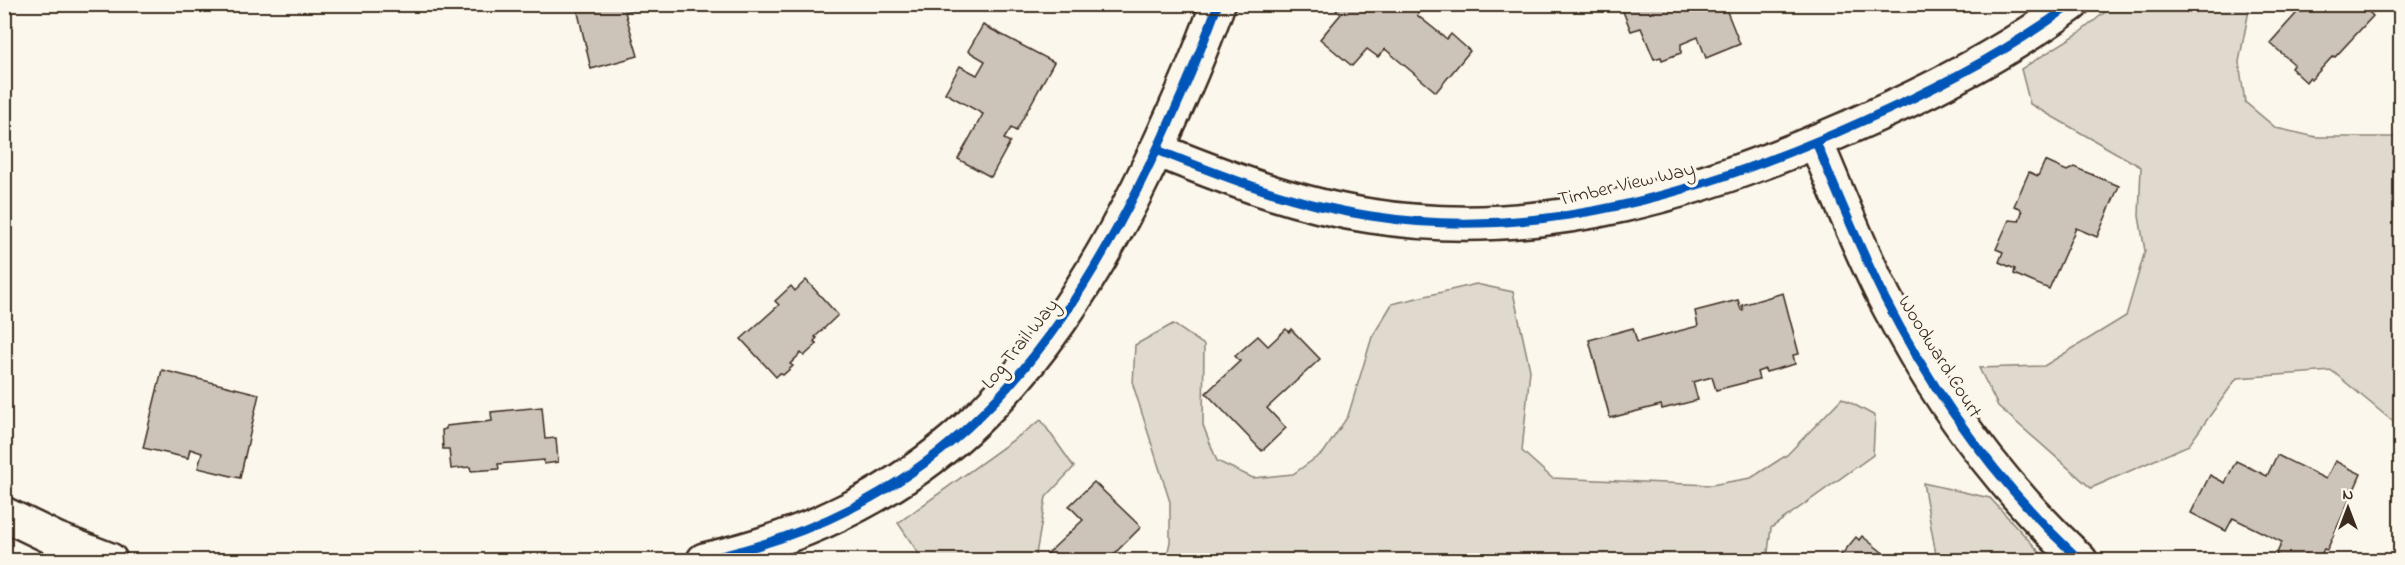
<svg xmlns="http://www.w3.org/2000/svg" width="2405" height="565" font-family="'Indie Flower',sans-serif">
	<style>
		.green { fill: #dfd9ce; stroke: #8d8276; stroke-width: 1.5 }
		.building { fill: #ccc4b9; stroke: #3b2a1e; stroke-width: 1.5 }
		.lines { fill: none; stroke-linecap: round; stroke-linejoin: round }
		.street-casing { stroke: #3b2a1e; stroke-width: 38 }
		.street { stroke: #fbf7ec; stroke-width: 33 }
		.cycleway-casing { stroke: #fbf7ec; stroke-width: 13 }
		.cycleway { stroke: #0057b8; stroke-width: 9 }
		.labels { text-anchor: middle; stroke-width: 6; stroke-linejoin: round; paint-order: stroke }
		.street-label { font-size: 20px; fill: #3b2a1e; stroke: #fbf7ec }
	</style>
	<rect width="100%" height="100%" fill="#fbf7ec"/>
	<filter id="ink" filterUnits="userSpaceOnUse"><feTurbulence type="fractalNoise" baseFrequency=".0167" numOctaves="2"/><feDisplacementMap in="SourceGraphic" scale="12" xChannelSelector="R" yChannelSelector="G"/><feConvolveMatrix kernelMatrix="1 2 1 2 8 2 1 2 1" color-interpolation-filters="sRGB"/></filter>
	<g filter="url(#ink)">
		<g class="green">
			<polygon points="2115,4 2250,5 2239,62 2245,102 2276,128 2316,137 2394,137 2400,131 2400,424 2397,425 2332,371 2237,378 2189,445 2091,488 1998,406 1979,368 2044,366 2126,316 2145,251 2139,216 2141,167 2030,104 2021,69 2079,33"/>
			<polygon points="1476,284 1513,292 1530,370 1522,451 1552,478 1711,485 1751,478 1787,455 1842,398 1875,416 1873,455 1771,528 1767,560 1166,560 1170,542 1170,502 1133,385 1135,345 1173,324 1204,345 1203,425 1217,461 1253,478 1293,474 1324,452 1348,416 1372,337 1392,304"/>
			<polygon points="1041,420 1074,467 1046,497 1035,560 923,560 898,523"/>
			<polygon points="1923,483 1990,498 2047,560 1937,560"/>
		</g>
		<g class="building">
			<polygon points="576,4 638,4 639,8 625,12 638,56 591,69"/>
			<polygon points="1340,4 1425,4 1417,15 1447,39 1451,34 1470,51 1436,92 1385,49 1378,57 1367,49 1352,66 1320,39 1341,14 1336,10"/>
			<polygon points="1620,4 1724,4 1740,44 1706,58 1698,37 1681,44 1681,53 1662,60 1661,57 1654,59 1641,28 1631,31"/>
			<polygon points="2301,4 2361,4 2373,16 2335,57 2333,56 2311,80 2309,78 2306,82 2291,68 2294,64 2270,43 2303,6"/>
			<polygon points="983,25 1054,62 1016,131 1011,128 1004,139 1010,142 991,177 958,159 983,114 945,93 960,66 977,75 985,61 968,51"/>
			<polygon points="2045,161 2067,171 2074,167 2119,186 2097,237 2076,228 2049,289 2014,274 2015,269 1999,262 2003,252 1996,249 2009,220 2019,221 2022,212 2020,208 2014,206 2029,172 2038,176"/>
			<polygon points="806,280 838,315 815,337 817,338 814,341 817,344 804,356 801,353 790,364 793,366 783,375 780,373 776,377 741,339 779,305 775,301 791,286 795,291"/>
			<polygon points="1783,293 1799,354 1793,355 1795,364 1766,372 1765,369 1757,372 1759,379 1716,390 1712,377 1693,382 1698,400 1662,409 1661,405 1610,418 1589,340 1633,328 1637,342 1698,326 1695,311 1738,300 1741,310 1743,310 1742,305"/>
			<polygon points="1286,329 1289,332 1291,329 1320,359 1267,408 1286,428 1262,451 1206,393 1240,361 1235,356 1258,336 1268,346"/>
			<polygon points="162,370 259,394 240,478 198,468 202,453 190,449 188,458 143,448"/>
			<polygon points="542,407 545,439 556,438 558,462 544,464 544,460 498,464 499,469 471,471 470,467 451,469 449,449 443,449 442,430 446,429 446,426 492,421 491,412"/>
			<polygon points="2277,455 2326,479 2335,461 2361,474 2327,550 2324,549 2318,560 2287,560 2276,555 2282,542 2233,518 2226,531 2191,513 2210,475 2225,483 2236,461 2267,476"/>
			<polygon points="1094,482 1141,527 1108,560 1053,560 1047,554 1083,520 1069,506"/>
			<polygon points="1862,536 1892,560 1837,560 1856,537 1859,540"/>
		</g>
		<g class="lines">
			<g class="street-casing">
				<g id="street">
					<path d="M 1816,142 C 1838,195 1859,247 1884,297 C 1934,395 2000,486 2080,560"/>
					<path d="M 1157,150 C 1227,178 1296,205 1371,216 C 1542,243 1708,191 1863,121 C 1936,89 2007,52 2072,4"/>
					<polyline points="4,514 58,540 110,560"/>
					<path d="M 704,560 C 924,511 1040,382 1138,188 C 1168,128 1195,67 1218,4"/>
				</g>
			</g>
			<use href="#street" class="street"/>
			<g class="cycleway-casing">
				<g id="cycleway">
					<path d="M 1816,142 C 1838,195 1859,247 1884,297 C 1934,395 2000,486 2080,560"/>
					<path d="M 1157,150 C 1227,178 1296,205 1371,216 C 1542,243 1708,191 1863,121 C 1936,89 2007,52 2072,4"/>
					<path d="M 704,560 C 924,511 1040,382 1138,188 C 1168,128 1195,67 1218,4"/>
				</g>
			</g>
			<use href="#cycleway" class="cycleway"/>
		</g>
	</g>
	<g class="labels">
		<g class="street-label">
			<text transform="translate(1626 183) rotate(-13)" y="7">Timber View Way</text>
			<text transform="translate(1019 343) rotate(-51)" y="7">Log Trail Way</text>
			<text transform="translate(1941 356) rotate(58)" y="7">Woodward Court</text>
		</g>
	</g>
	<rect width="2405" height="565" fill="none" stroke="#fbf7ec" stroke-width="24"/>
	<rect x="12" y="12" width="2381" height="541" fill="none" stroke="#3b2a1e" stroke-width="2" filter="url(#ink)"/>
	<g transform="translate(2348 508)" stroke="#fbf7ec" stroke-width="4.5" paint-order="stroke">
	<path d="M0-4.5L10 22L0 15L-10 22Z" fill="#3b2a1e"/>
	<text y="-9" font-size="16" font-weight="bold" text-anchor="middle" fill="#3b2a1e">N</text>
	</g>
</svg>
